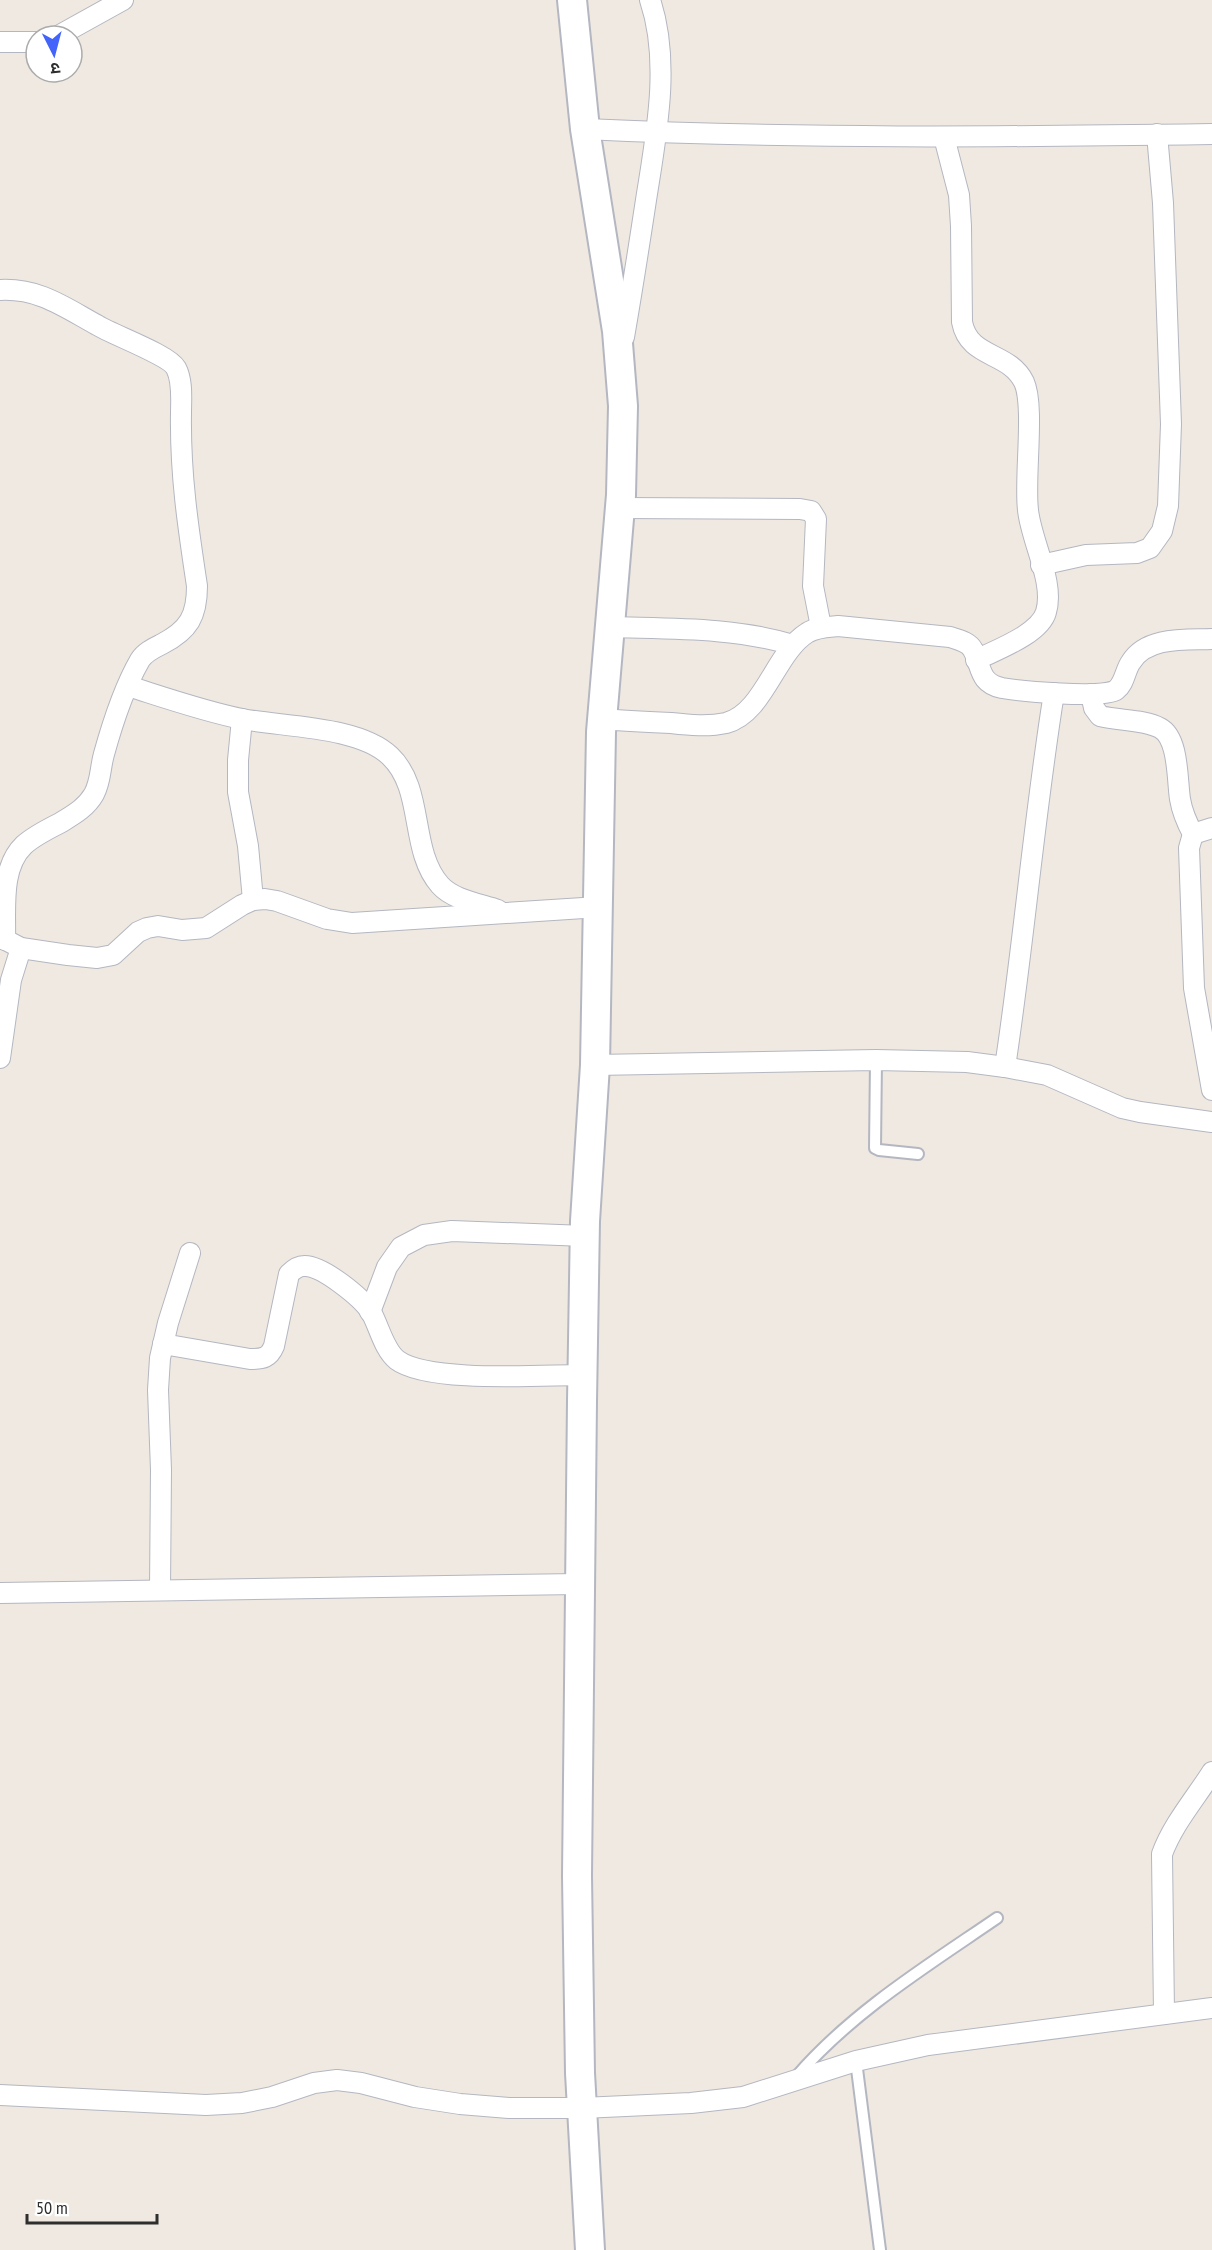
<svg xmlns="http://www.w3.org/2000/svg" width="1212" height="2250" font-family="'PT Sans Narrow','Noto Sans Devanagari',sans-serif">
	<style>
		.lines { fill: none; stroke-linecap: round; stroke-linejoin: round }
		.lane-casing { stroke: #b4b7c1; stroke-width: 14 }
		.street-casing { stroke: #b4b7c1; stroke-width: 22 }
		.secondary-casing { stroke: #b4b7c1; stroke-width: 32 }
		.lane { stroke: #fff; stroke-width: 10 }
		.street { stroke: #fff; stroke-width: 20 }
		.secondary { stroke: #fff; stroke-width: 28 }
	</style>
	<rect width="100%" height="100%" fill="#efe9e1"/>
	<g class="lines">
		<g class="lane-casing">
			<g id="lane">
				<polyline points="876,1060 875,1148 879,1150 918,1154"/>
				<polyline points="856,2061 880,2250"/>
				<path d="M 796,2077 C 852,2012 927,1966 997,1918"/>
			</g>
		</g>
		<g class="street-casing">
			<g id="street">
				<polyline points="58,36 123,0"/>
				<polyline points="0,42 36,42"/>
				<path d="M 585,129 C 794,139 1003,137 1212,134"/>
				<path d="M 944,137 L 959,195 L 961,226 L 962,322 C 969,359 1009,351 1024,382 C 1035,406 1024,478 1028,510 C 1031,541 1055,582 1046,612 C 1040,634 996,650 976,660"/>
				<path d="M 0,290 C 39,288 64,307 97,325 C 113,335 169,355 176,368 C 183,381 181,400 181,413 C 180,473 188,527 197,586 C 197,616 189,630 162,644 C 154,648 145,652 140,660 C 125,686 112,725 104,754 C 100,768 101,781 94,794 C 86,808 73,815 60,823 C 48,829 34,836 24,845 C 0,868 6,909 5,940"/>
				<path d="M 624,337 C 632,291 639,246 646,200 C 656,136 671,62 650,0"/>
				<polyline points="620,508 800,509 811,511 816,519 813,586 821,627"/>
				<polyline points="1041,565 1086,555 1137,553 1150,548 1162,531 1168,506 1171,424 1163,203 1157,134"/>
				<path d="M 609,627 C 670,629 734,627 793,645"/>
				<path d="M 128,686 C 166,698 203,711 242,719 C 283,727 359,726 390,756 C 425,789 409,850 440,885 C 453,900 481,904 498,910"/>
				<path d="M 1091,694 L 1094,708 L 1100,716 C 1119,721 1143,719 1160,728 C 1179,738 1177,780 1180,799 C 1182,811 1187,823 1193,834"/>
				<polyline points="242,719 238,760 238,792 248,846 253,900"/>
				<path d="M 602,719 C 625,721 648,722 671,723 C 689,725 708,727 726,723 C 764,713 775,653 807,633 C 816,627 828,627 838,626 L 950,637 C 959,640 969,642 973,650 C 982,666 978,683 1002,688 C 1019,691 1104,699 1116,690 C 1125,683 1125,670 1131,662 C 1147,636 1186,640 1212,639"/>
				<polyline points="1212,828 1193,834 1189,848 1194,988 1212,1090"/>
				<polyline points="0,937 21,948 68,955 97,958 113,955 138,932 147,928 158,926 182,930 206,928 242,905 253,900 265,899 277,901 327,919 352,923 599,907"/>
				<polyline points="0,1058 11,980 21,948"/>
				<polyline points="595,1065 876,1060 967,1062 1005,1067 1047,1075 1122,1108 1140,1112 1212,1122"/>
				<path d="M 1005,1067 C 1024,942 1034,817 1054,693"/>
				<polyline points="370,1312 387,1267 401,1247 424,1235 452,1231 585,1236"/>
				<path d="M 163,1344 L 250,1359 C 263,1359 269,1358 274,1346 L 289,1274 C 293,1270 298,1266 304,1266 C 322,1265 362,1298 371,1312 C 379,1326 384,1350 397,1360 C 428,1383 541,1375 582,1375"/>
				<polyline points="160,1590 161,1470 158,1390 160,1358 168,1323 190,1253"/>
				<polyline points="0,1593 579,1584"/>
				<path d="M 1164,2014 L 1162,1854 C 1173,1824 1195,1799 1212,1772"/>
				<polyline points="0,2095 206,2105 242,2103 272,2097 314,2083 337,2080 361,2083 415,2097 460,2104 509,2108 582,2108 691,2103 743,2097 856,2061 928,2045 1212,2008"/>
			</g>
		</g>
		<g class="secondary-casing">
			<polyline id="secondary" points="572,0 585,129 617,331 623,406 621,495 601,732 595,1065 585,1221 582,1401 577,1876 580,2073 590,2250"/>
		</g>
		<use href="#lane" class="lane"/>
		<use href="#street" class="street"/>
		<use href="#secondary" class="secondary"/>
	</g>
	<g transform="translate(54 54) rotate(174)"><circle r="28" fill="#ffffff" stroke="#ababab" stroke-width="1.5"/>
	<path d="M0-4.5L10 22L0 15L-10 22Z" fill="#4264fb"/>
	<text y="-9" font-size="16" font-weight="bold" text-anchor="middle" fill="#2e2e2e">उ</text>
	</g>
	<path d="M27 2214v9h130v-9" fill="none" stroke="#2e2e2e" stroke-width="3"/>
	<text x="36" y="2214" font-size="18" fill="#2e2e2e" stroke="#ffffff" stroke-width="4.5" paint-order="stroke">50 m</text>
</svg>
